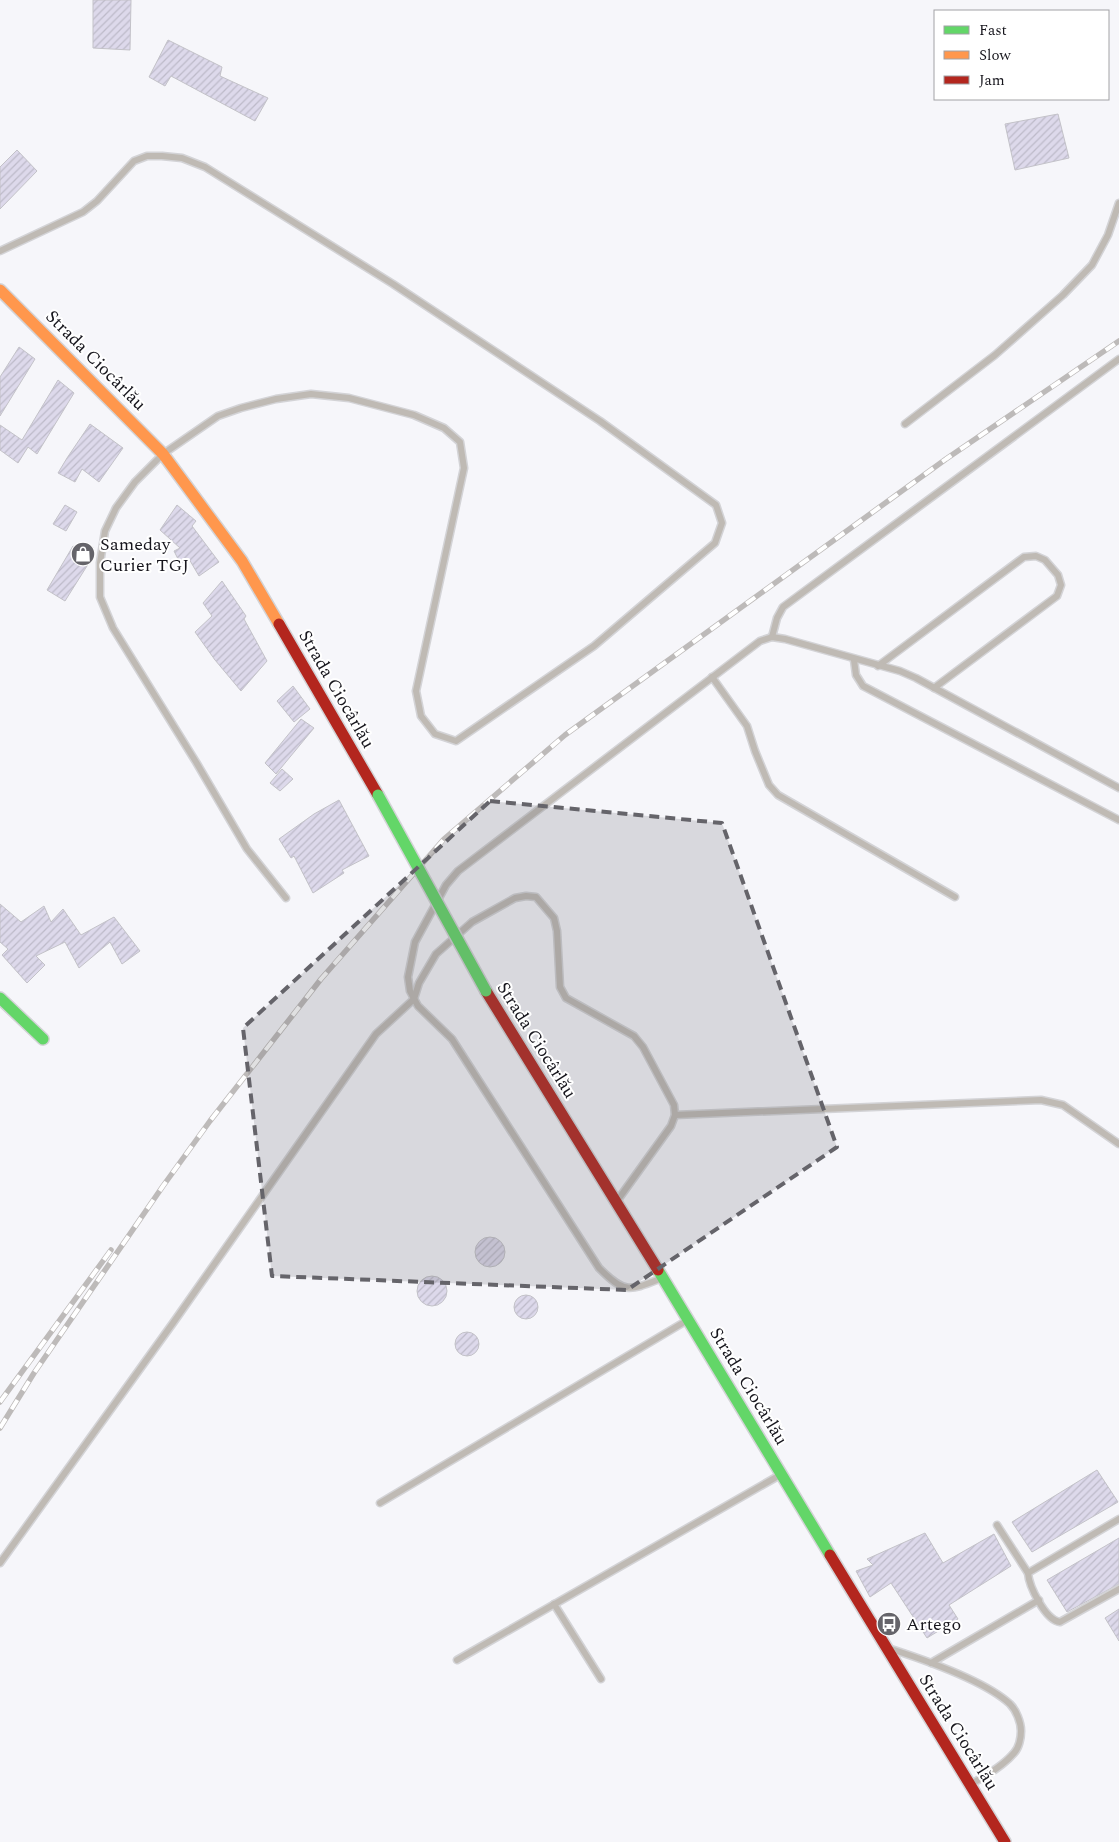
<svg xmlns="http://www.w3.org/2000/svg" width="1119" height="1842" font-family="Spectral,serif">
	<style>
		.building { fill: url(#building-hatch); stroke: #c3c2c8 }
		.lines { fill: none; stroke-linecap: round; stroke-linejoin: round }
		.lane-casing { stroke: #d3d3d6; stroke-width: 9 }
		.fast-casing { stroke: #d3d3d6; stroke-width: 14 }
		.slow-casing { stroke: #d3d3d6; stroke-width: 14 }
		.jam-casing { stroke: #d3d3d6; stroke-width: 14 }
		.lane { stroke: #bfbab4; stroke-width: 6 }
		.fast { stroke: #63d668; stroke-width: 11 }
		.slow { stroke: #ff974d; stroke-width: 11 }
		.jam { stroke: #b3261e; stroke-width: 11 }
		.rail-casing { stroke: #bdbab9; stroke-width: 5.5 }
		.rail { stroke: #fff; stroke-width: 4; stroke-dasharray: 11; stroke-linecap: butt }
		.fast-bridge-casing { stroke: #d3d3d6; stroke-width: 14; stroke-linecap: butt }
		.fast-bridge { stroke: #63d668; stroke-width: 11 }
		.marked { fill: #65646a; fill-opacity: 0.2; stroke: #65646a; stroke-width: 4; stroke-dasharray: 10 6; stroke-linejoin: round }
		.labels { text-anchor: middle; stroke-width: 4; stroke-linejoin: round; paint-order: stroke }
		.street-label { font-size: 18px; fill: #17161d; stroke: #fff }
		.poi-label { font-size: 18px; fill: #17161d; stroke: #fff; text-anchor: start }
	</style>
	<defs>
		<pattern id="building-hatch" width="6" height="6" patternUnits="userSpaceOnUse" patternTransform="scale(1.25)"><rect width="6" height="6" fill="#ddd9eb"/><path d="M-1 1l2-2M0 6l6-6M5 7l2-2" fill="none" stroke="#bdbac9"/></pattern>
	</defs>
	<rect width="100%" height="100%" fill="#f6f6fa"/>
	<g class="building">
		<polygon points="93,0 131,0 130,50 93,48"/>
		<polygon points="168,40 222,67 220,76 268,98 255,121 171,76 165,86 149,77"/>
		<polygon points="1058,114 1069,158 1015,170 1005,124"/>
		<polygon points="17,150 37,171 0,209 0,167"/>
		<polygon points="19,347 35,359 0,416 0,377"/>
		<polygon points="58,380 74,393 37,454 28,447 18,463 0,450 0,425 22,440"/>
		<polygon points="90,424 123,448 99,482 82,469 75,482 58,473 67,458"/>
		<polygon points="65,505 77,512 66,531 53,524"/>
		<polygon points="177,505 196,521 192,526 219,562 199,576 189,559 180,563 174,551 180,548 160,530"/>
		<polygon points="73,546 92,558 65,601 47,590"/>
		<polygon points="222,581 246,616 244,619 267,661 241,691 215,660 195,632 212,616 203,603"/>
		<polygon points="293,686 310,709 294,722 277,701"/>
		<polygon points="301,719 314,728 276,774 265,763"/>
		<polygon points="282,769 293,779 280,791 270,783"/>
		<polygon points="339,800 369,856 342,870 344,873 313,893 294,856 291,858 279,839 314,814"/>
		<polygon points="0,904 21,922 44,906 51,922 63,909 81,935 114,917 140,951 122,964 110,942 79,968 65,942 36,956 45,965 27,983 2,955 8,949 0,942"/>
		<circle cx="490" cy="1252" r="15"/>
		<circle cx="432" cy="1291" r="15"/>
		<circle cx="526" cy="1307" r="12"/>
		<circle cx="467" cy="1344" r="12"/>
		<polygon points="1097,1470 1118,1502 1032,1552 1012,1522"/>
		<polygon points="925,1533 943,1563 994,1534 1011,1566 949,1605 958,1619 927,1638 891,1583 870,1597 856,1571 873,1565 867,1559"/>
		<polygon points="1119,1538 1119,1584 1067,1612 1047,1580"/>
		<polygon points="1119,1609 1119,1641 1105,1618"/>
	</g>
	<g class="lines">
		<g class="lane-casing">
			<g id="lane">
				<polyline points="0,251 83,212 97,201 134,161 147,156 162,156 182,158 205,167 393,284 600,421 716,505 722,523 715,543 594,646 456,741 435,734 421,716 416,691 464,468 460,442 444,428 414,415 349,398 311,394 276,399 241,408 218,416 163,454 135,482 116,508 105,531 100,563 100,597 113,628 196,762 247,849 286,898"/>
				<polyline points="905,424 995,355 1063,295 1092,265 1108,235 1119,203"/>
				<polyline points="772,637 777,618 783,607 1119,359"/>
				<polyline points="854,660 856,675 863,686 1119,820"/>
				<polyline points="878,666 1024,557 1036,556 1045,560 1058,575 1061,585 1057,596 934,688"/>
				<polyline points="712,677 747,726 755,751 769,785 778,795 955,897"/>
				<polyline points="675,1115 1041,1100 1063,1105 1119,1144"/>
				<path d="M 662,1278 C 629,1291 625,1294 599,1268 L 452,1039 L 418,1006 L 410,991 L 408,977 L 415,942 L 446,885 L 458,871 L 760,641 L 772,637 L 785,639 L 900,671 L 916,678 L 1119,788"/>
				<polyline points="380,1503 686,1321"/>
				<path d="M 997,1525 L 1028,1573 C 1029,1586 1045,1620 1060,1622 L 1119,1589"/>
				<polyline points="0,1563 173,1323 376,1034 414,999 419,983 436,954 472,922 515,898 526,896 536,897 554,918 557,931 560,987 566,998 634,1036 643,1047 674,1105 675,1115 671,1126 617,1201"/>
				<polyline points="1028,1573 1119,1519"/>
				<polyline points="554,1604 601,1679"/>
				<path d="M 891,1649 C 925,1660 984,1680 1010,1704 C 1016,1710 1021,1722 1021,1731 C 1021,1738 1019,1748 1014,1753 C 1003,1766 986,1776 971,1784"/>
				<polyline points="457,1660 780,1475"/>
				<polyline points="931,1663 1039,1600"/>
			</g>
		</g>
		<g class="fast-casing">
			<g id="fast">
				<polyline points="0,998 43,1039"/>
				<polyline points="658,1270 830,1555"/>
			</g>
		</g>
		<g class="slow-casing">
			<polyline id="slow" points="0,290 163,454 242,561 279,624"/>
		</g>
		<g class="jam-casing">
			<g id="jam">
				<polyline points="279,624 378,795"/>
				<polyline points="486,991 658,1270"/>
				<polyline points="830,1555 1005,1842"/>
			</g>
		</g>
		<use href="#lane" class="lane"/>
		<use href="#fast" class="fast"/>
		<use href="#slow" class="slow"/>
		<use href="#jam" class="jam"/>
		<g class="rail-casing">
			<g id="rail">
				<polyline points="0,1402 111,1250"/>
				<polyline points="0,1428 34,1373 163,1186 210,1121 321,979 444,839 565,735 946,459 1119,341"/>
			</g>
		</g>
		<use href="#rail" class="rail"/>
		<g class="fast-bridge-casing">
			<polyline id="fast-bridge" points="378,795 486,991"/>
		</g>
		<use href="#fast-bridge" class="fast-bridge"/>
	</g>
	<path class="marked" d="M 490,801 L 722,823 L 837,1147 L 627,1290 L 272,1276 L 243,1028 Z"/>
	<defs>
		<g id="shop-disc" transform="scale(1.25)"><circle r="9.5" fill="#65646a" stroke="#fff"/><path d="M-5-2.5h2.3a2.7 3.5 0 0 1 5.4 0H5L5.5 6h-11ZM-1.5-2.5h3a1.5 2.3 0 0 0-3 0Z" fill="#fff"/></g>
		<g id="bus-disc" transform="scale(1.25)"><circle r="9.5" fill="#65646a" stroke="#fff"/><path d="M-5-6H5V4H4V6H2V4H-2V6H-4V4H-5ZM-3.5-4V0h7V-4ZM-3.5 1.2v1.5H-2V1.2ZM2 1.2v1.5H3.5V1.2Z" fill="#fff"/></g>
	</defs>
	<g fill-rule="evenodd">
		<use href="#shop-disc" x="83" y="554"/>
		<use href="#bus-disc" x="889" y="1624"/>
	</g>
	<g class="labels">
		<g class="street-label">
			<text transform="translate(96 360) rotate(45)" y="6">Strada Ciocârlău</text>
			<text transform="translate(337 689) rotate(60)" y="6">Strada Ciocârlău</text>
			<text transform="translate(537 1040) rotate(58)" y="6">Strada Ciocârlău</text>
			<text transform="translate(749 1386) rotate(59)" y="6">Strada Ciocârlău</text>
			<text transform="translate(959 1732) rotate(58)" y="6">Strada Ciocârlău</text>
		</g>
		<g class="poi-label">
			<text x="100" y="550">Sameday<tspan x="100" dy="21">Curier TGJ</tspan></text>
			<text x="906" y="1630">Artego</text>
		</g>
	</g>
	<rect x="934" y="10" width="175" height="90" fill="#ffffff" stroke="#a2a2a5"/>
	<rect x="944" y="26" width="25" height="8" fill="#63d668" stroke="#a2a2a5"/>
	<text x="979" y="35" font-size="15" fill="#17161d">Fast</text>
	<rect x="944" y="51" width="25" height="8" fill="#ff974d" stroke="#a2a2a5"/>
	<text x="979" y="60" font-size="15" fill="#17161d">Slow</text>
	<rect x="944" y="76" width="25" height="8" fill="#b3261e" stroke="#a2a2a5"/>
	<text x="979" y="85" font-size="15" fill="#17161d">Jam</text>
</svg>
